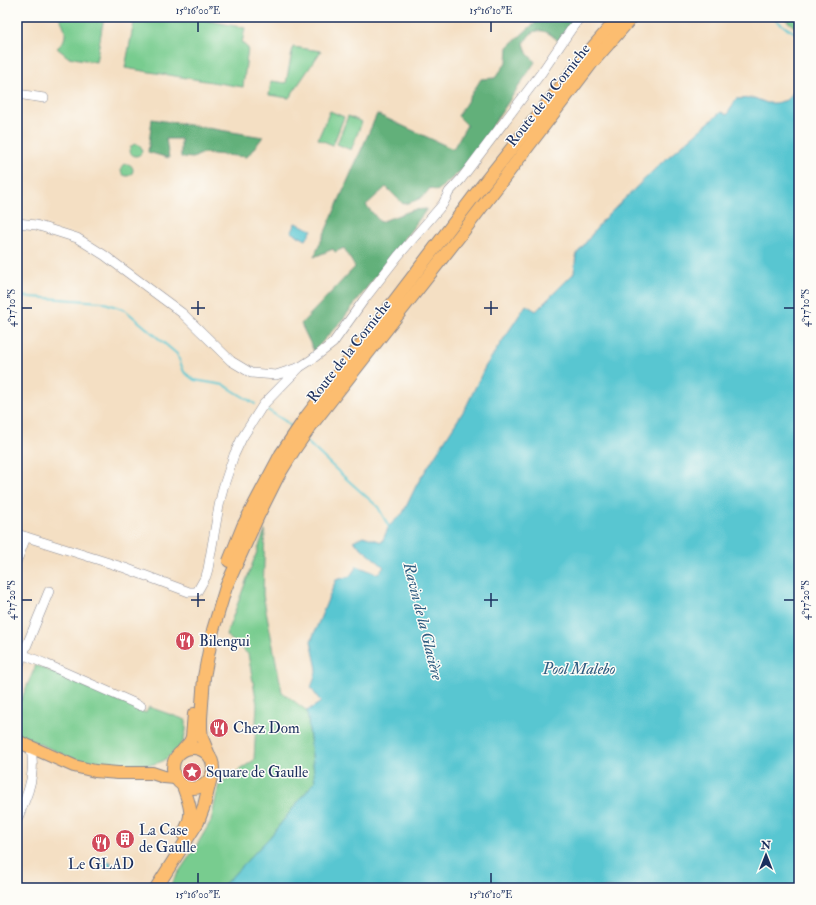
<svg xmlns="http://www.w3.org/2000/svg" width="816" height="905" font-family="'IM FELL Double Pica',serif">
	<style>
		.green { fill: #78cc8f; stroke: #4a7e76 }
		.forest { fill: #62b07a; stroke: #3e706c }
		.water { fill: #59c6d1; stroke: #3a7a98 }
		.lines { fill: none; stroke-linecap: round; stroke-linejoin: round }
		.stream { stroke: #59c6d1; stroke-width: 2 }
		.minor-casing { stroke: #888790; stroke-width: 10 }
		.major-casing { stroke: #888790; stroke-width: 14 }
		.minor { stroke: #fff; stroke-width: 9 }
		.major { stroke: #fcbd6f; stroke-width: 12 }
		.ticks { fill: none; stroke: #1b2f5e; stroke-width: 1.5 }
		.labels { text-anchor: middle; stroke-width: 3; stroke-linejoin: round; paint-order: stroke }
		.street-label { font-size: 15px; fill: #1b2f5e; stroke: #fdfcf7 }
		.poi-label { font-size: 15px; fill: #1b2f5e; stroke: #fdfcf7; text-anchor: start }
		.water-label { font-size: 16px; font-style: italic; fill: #2e5c80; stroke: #fdfcf7 }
		.neatline { fill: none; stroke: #1b2f5e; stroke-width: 1.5 }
		.ticks-label { font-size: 10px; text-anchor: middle; fill: #1b2f5e }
	</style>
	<rect width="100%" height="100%" fill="#fdfcf7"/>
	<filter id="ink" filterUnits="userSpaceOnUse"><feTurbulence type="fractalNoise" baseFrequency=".025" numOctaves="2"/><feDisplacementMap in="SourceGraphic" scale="8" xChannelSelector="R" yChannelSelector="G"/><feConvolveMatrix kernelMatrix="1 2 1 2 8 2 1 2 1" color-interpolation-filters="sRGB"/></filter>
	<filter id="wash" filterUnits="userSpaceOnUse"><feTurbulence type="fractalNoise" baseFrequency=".012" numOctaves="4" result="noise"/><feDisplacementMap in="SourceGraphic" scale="16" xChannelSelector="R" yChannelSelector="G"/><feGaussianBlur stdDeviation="0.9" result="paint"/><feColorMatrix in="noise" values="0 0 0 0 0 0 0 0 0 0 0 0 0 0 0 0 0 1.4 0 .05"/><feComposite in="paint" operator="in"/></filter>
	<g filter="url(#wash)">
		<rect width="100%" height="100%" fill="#f4dfc3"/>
		<g class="green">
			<path d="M 59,17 L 104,17 L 96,62 L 68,57 L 57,48 C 69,39 66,28 59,17 Z"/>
			<polygon points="135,17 190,17 245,28 242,43 248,48 243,87 125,68"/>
			<polygon points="783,17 799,17 799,31"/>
			<polygon points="293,47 321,51 289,98 269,95 271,81 286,83"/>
			<polygon points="330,111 344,117 333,145 318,139"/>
			<polygon points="348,116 362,122 351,150 337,144"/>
			<circle cx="136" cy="150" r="6"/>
			<circle cx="127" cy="170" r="6"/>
			<polygon points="265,530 263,595 282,692 307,711 315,781 270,837 221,888 168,888 195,848 211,821 219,784 254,760 257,704 248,654 226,635"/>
			<polygon points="36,665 146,713 149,707 186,720 186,731 183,742 177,750 163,761 154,764 127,767 96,765 76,760 17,734 17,709"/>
		</g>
		<g class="forest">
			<path d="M 541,17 L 576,17 L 558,41 C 551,34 542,27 532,33 C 529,35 526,40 524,43 L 527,53 L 535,62 L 465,167 L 437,191 L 430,188 C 423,199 416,201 403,204 L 386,187 L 366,205 L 380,222 L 413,210 L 427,209 L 343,319 L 314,351 L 301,324 L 355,267 L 344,248 L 335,252 L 333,249 L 314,257 L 377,114 L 453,149 L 467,125 L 458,116 L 481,79 L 495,78 L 507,62 L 508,47 Z"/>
			<polygon points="152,119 263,137 247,157 203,153 193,158 181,157 181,139 166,139 169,158 148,152"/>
		</g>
		<g class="water">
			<polygon points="799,85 799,888 221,888 270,837 315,781 307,711 321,702 311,688 317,669 311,641 336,580 350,576 357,566 378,574 384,567 353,541 363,536 382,542 389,526 403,513 417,484 466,407 485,367 526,305 536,311 574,273 576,255 603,220 660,164 721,112 727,115 736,99 754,98 767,103 776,103 787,100"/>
			<polygon points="295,223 312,230 306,240 291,232 294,228"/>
			<polygon points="99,861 111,862 111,868 99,867"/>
		</g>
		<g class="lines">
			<g class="stream">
				<polyline points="772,17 785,27 799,35"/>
				<polyline points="17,296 102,302 125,310 177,354 184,372 194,380 224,385 255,404"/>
				<polyline points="266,409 285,421 293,428"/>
				<polyline points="306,441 341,474 378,507 389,527"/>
			</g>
		</g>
	</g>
	<g filter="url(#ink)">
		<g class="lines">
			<g class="minor-casing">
				<g id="minor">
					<polyline points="17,94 44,98"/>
					<polyline points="17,223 36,225 77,238 104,255 182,313 231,361 251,373 276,375 300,367 311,360 333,343 363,301 398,256 443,204 449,192 461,179 542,72 572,28 580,17"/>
					<polyline points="17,534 125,568 189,592 197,592 206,576 208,569 219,506 223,488 234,455 242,438 263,405 299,368"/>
					<polyline points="17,560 26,537"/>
					<polyline points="17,652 46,664 141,706"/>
					<polyline points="17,669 49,591"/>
					<path d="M 17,820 C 23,804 31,789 32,772 C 33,764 32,755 31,747"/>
				</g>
			</g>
			<g class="major-casing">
				<g id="major">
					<polyline points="229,561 243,526 254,505 281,454 306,417 481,187 586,55 619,17"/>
					<polyline points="17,741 74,766 95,771 118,773 152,773 164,777 175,778"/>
					<circle cx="193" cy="768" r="20"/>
					<polyline points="183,750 190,742 192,737 194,714"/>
					<polyline points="209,755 202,738 201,729 201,718 204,677 213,630 226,587 258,516 278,476 294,450 310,427 462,233 591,64 632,17"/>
					<path d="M 183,786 C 190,806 195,814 183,834"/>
					<polyline points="156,888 198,822 204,806 211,777"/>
				</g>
			</g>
			<use href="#minor" class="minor"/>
			<use href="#major" class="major"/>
		</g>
	</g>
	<path class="ticks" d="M 198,22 L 198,32M 491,22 L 491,32M 198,301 L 198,315M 491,301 L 491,315M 22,308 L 32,308M 191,308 L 205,308M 484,308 L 498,308M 784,308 L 794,308M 198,593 L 198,607M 491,593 L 491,607M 22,600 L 32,600M 191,600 L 205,600M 484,600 L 498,600M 784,600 L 794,600M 198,873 L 198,883M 491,873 L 491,883"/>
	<defs>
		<g id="restaurant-disc" transform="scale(1)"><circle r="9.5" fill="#d1495b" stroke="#fdfcf7"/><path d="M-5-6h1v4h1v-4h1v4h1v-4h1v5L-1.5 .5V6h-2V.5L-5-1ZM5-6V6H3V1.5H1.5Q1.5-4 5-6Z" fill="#fff"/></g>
		<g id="sight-disc" transform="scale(1)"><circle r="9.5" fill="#d1495b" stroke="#fdfcf7"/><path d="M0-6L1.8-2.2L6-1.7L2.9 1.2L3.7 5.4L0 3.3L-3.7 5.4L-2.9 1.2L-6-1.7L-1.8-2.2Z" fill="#fff"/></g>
		<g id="building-disc" transform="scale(1)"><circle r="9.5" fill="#d1495b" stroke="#fdfcf7"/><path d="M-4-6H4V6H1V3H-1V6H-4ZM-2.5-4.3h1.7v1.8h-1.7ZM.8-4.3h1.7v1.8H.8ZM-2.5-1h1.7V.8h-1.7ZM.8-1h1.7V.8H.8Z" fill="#fff"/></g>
	</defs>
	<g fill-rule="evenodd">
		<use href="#restaurant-disc" x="185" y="641"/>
		<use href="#restaurant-disc" x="219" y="728"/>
		<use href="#sight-disc" x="192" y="772"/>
		<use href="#building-disc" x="125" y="839"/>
		<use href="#restaurant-disc" x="101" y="843"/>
	</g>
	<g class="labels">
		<g class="street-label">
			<text transform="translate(548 95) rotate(-52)" y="5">Route de la Corniche</text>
			<text transform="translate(349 351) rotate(-52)" y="5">Route de la Corniche</text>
		</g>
		<g class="poi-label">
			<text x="199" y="646">Bilengui</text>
			<text x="233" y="733">Chez Dom</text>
			<text x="206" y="777">Square de Gaulle</text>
			<text x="139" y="835">La Case<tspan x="139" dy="17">de Gaulle</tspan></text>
			<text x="101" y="869" text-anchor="middle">Le GLAD</text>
		</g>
		<g class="water-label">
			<text transform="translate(424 621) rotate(76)" y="6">Ravin de la Glacière</text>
			<text x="579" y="674">Pool Malebo</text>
		</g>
	</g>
	<rect width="816" height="905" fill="none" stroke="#fdfcf7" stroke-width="44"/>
	<g transform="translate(766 855)" stroke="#fdfcf7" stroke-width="3" paint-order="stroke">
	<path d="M0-3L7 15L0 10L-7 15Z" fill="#1b2f5e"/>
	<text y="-6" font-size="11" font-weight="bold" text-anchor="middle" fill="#1b2f5e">N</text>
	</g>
	<rect x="22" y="22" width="772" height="861" class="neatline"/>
	<g class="ticks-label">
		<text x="198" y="14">15°16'00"E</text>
		<text x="491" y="14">15°16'10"E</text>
		<text transform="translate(11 308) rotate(-90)" y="4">4°17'10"S</text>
		<text transform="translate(805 308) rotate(-90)" y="4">4°17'10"S</text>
		<text transform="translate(11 600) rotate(-90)" y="4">4°17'20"S</text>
		<text transform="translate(805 600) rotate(-90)" y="4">4°17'20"S</text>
		<text x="198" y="898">15°16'00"E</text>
		<text x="491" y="898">15°16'10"E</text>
	</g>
</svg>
